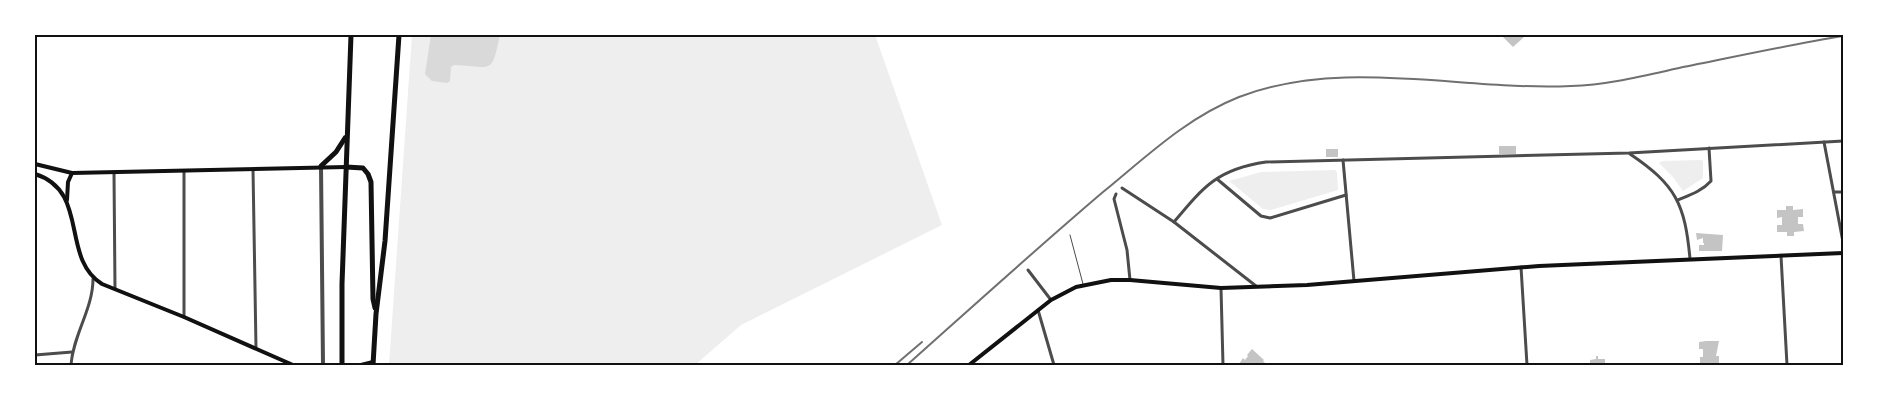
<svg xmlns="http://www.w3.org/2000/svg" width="1878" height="400" font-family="Manrope,sans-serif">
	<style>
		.green { fill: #eee }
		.water { fill: #d9d9d9 }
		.building { fill: #c4c4c4 }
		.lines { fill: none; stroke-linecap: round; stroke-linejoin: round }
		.service { stroke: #4c4c4c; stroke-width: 1 }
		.minor { stroke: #4c4c4c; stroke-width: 3 }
		.tertiary { stroke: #4c4c4c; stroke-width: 4 }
		.secondary { stroke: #111; stroke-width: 4 }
		.trunk { stroke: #111; stroke-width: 5 }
		.rail { stroke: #707070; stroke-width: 2 }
		.neatline { fill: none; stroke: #111; stroke-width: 2 }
	</style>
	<rect width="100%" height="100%" fill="#fff"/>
	<g class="green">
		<polygon points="412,35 875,35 942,225 741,325 695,365 389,365"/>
		<polygon points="1701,160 1703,161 1703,178 1683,191 1673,177 1659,163 1662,161"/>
		<polygon points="1335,170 1337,172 1338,190 1271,210 1263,209 1229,181 1261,172"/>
	</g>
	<path class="water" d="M 431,35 L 500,35 C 491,77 492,66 454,65 L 451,67 L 450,81 L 447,83 L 432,81 L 425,74 Z"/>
	<g class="building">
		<polygon points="1505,35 1524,35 1524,37 1513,47 1503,37"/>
		<rect x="1499" y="146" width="17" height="8"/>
		<rect x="1326" y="149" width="12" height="8"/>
		<polygon points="1786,206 1793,206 1793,210 1803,209 1803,217 1798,217 1798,224 1803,224 1804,231 1794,232 1794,236 1787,236 1787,232 1777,232 1777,225 1782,225 1782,217 1777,218 1777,210 1786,210"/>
		<polygon points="1696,233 1723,235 1722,251 1699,251 1699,245 1704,245 1704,243 1703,243 1703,238 1697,240"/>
		<polygon points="1706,341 1719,341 1716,356 1719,356 1719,363 1700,364 1700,357 1703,357 1703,349 1699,349 1699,342"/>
		<polygon points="1252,349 1264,360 1263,361 1267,365 1240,365 1239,364 1243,358 1245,360 1248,356 1247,355"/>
		<polygon points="1596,356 1598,356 1598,359 1605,359 1605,365 1590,365 1590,360 1596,359"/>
	</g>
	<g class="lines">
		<polyline class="service" points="1070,235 1083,284"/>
		<g class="minor">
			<polyline points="1824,142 1843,242"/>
			<path d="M 1630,154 C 1676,185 1685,204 1690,259"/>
			<polyline points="1343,160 1354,281"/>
			<polyline points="253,169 256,348"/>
			<polyline points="184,172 184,317"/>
			<polyline points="114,173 115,289"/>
			<polyline points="1217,179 1261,216 1270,218 1346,195"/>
			<polyline points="1122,188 1174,222 1256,286"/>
			<polyline points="1834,192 1843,192"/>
			<polyline points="1116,194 1114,199 1127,250 1130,280"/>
			<path d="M 1678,200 C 1690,195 1702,191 1711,181 L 1709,148"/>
			<path d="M 1174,222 C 1204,186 1218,169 1266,162 L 1629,153 L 1843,141"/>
			<polyline points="1781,256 1787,365"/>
			<polyline points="1521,267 1527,365"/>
			<polyline points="1028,270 1051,300"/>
			<polyline points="1221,288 1223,365"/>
			<polyline points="1038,310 1054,365"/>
			<polyline points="35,355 72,352"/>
			<path d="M 71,365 C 73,335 93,309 93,279"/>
		</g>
		<polyline class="tertiary" points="321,166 323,365"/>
		<g class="secondary">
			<polyline points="35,164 72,173 346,167"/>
			<path d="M 35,174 C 90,191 60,258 102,284 L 184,317 L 293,365"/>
			<polyline points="67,200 68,182 72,173"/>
			<polyline points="361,365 373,362"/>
			<polyline points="969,365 1051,300 1076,287 1111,280 1130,280 1221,288 1307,285 1539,266 1843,253"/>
		</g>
		<g class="trunk">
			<polyline points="321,166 336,152 345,138"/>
			<polyline points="346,167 363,168 368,174 371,182 373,299 375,308"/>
			<polyline points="342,365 342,284 351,35"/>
			<polyline points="373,365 376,314 385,241 399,35"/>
		</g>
		<g class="rail">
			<polyline points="895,365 922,342"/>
			<path d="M 907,365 C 972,307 1036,249 1103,192 C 1146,157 1186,118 1239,97 C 1343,57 1463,91 1571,86 C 1607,85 1643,76 1679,68 C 1734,57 1788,45 1843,36"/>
		</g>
	</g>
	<rect width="1878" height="400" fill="none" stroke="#ffffff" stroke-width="72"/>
	<rect x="36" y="36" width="1806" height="328" class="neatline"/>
</svg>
